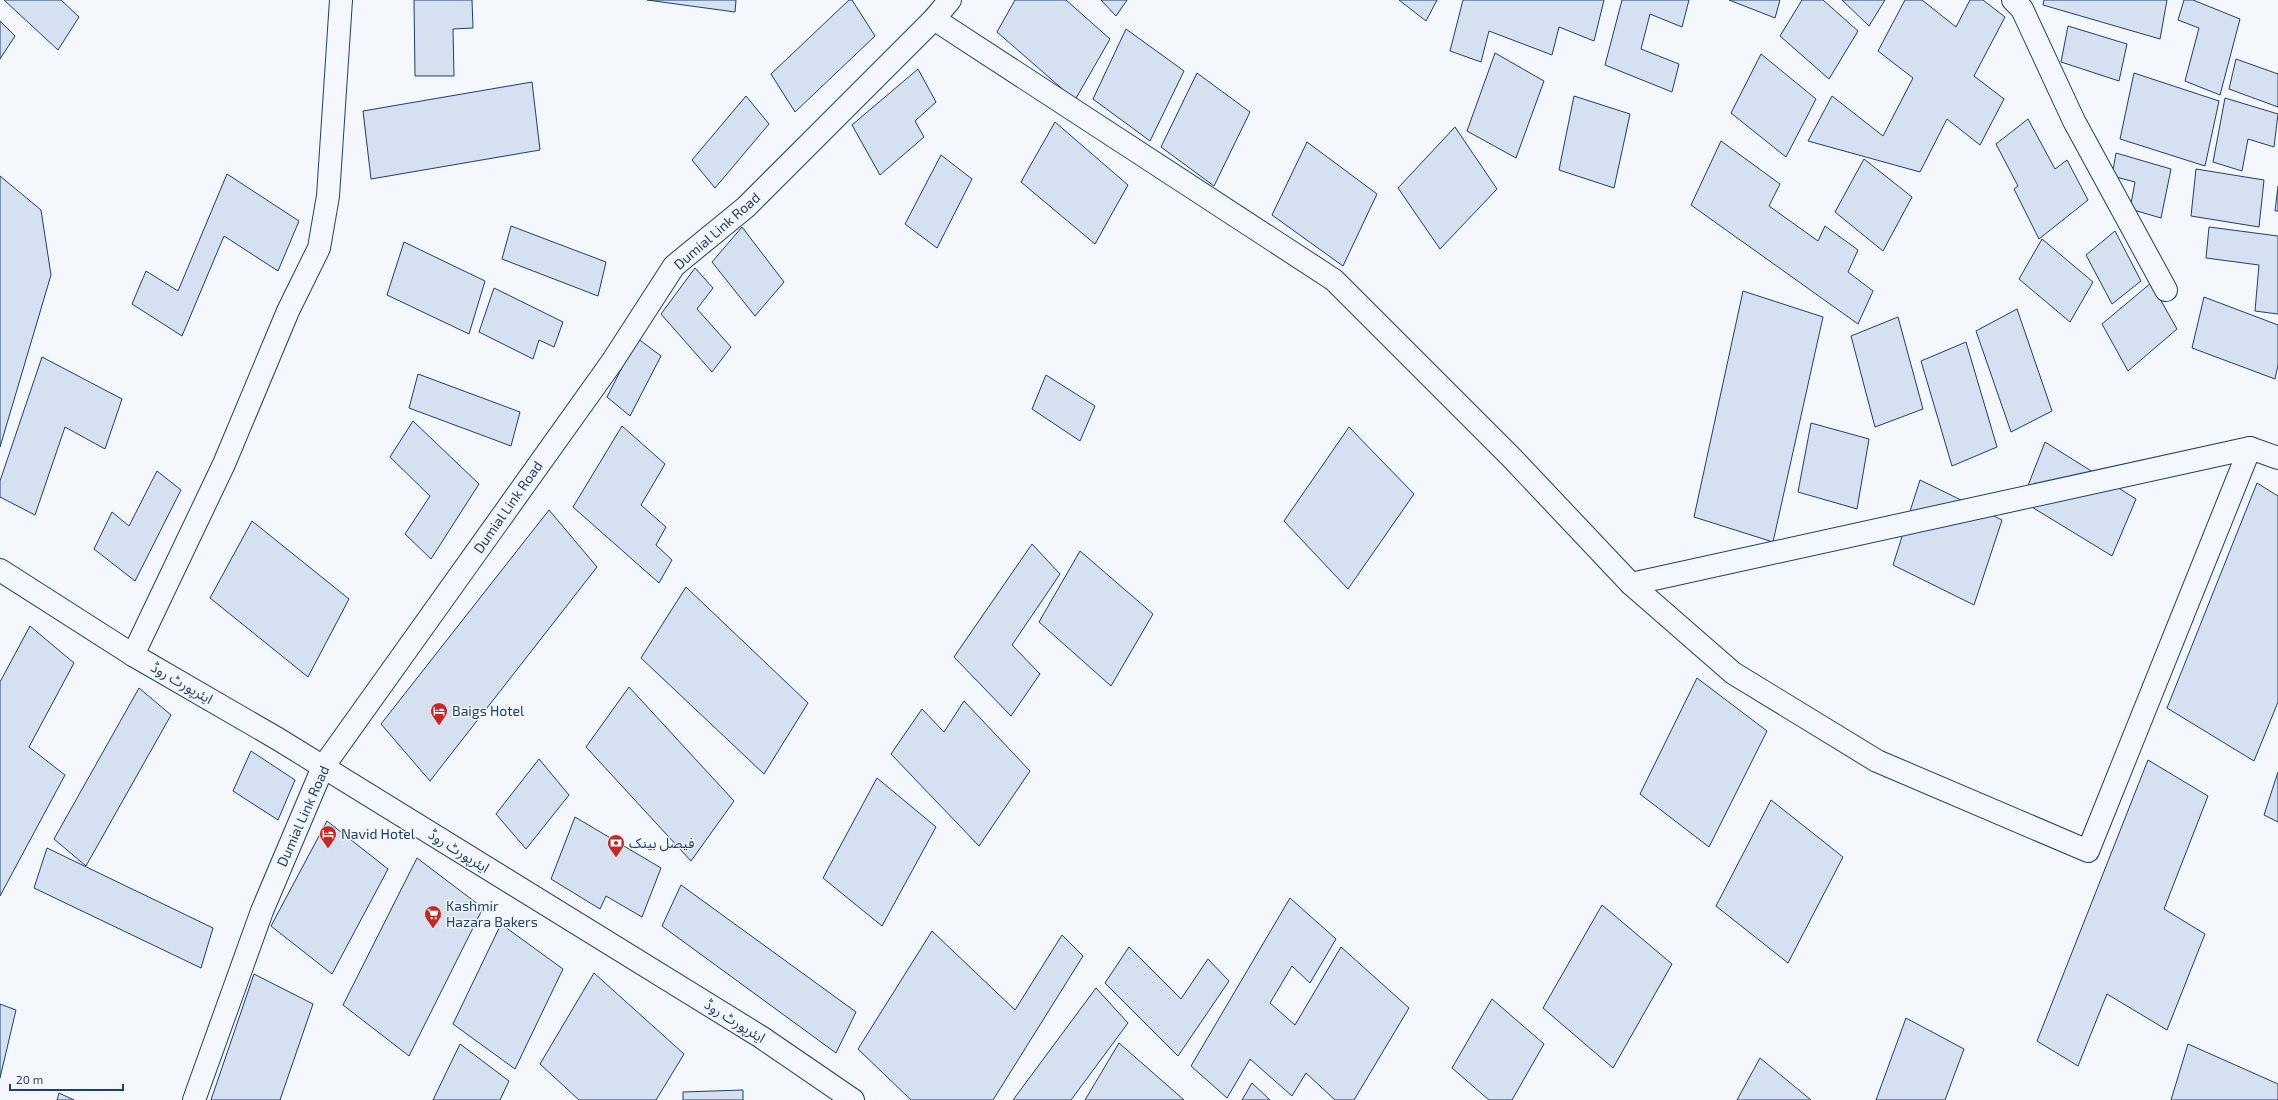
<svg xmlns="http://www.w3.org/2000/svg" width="2278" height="1100" font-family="'Exo 2','Noto Sans Arabic',sans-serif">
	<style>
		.building { fill: #d5e0f0; stroke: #1d3f73 }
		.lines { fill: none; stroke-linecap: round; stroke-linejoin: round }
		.minor-casing { stroke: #1d3f73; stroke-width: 24 }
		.trunk-casing { stroke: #1d3f73; stroke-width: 24 }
		.minor { stroke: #f4f7fb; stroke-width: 22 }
		.trunk { stroke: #f4f7fb; stroke-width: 22 }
		.labels { text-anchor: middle; stroke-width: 3; stroke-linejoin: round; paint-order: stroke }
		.street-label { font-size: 14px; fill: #1d3f73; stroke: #f4f7fb }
		.poi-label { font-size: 14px; fill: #1d3f73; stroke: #f4f7fb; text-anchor: start }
	</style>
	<rect width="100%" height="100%" fill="#f4f7fb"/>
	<g class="building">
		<polygon points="4,0 61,0 79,17 58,50"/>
		<polygon points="414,0 472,0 473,28 453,29 454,76 415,76"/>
		<polygon points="647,0 736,0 735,12"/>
		<polygon points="849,0 852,0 875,36 795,112 771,74"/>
		<polygon points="1015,0 1066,0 1110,39 1075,100 997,32"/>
		<polygon points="1101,0 1127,0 1116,16"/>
		<polygon points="1399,0 1437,0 1426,21"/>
		<polygon points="1463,0 1604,0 1594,41 1559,27 1552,55 1489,31 1481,62 1450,51"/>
		<polygon points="1622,0 1689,0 1682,27 1650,14 1641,49 1679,64 1672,92 1605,65"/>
		<polygon points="1729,0 1780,0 1775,18"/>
		<polygon points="1802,0 1823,0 1858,31 1829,79 1780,36"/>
		<polygon points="1842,0 1885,0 1869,26"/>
		<polygon points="1905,0 1922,0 1956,27 1970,0 1983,0 2005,17 1974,76 2004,99 1980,145 1947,119 1920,172 1808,141 1832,96 1883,136 1913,78 1878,51"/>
		<polygon points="2044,0 2167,0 2160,39 2043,5"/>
		<polygon points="2184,0 2193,0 2240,19 2220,95 2185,81 2199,28 2178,20"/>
		<polygon points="0,21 15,36 0,59"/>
		<polygon points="2068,26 2127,44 2119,81 2061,62"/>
		<polygon points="1126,29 1184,71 1150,141 1093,99"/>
		<polygon points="1495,53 1544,81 1516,158 1467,131"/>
		<polygon points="1761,54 1816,99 1786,157 1731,113"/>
		<polygon points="2236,59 2278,74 2278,107 2229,89"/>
		<polygon points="918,69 936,102 915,121 924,137 880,175 852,125"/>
		<polygon points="1197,73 1250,112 1214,186 1161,147"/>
		<polygon points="2134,73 2219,101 2205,166 2120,139"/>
		<polygon points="532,82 540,150 371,179 363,111"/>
		<polygon points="746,96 769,124 715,188 692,160"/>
		<polygon points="1574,96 1630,114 1614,188 1559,170"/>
		<polygon points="2225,98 2278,114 2274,147 2248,139 2242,171 2213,162"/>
		<polygon points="2028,119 2055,169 2067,160 2088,200 2039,239 2014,189 2018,186 1996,144"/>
		<polygon points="1055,122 1128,185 1095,244 1021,182"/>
		<polygon points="1455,127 1497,189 1440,249 1398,188"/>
		<polygon points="1721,141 1780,184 1769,206 1818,241 1825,226 1858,250 1848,272 1873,291 1858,324 1691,205"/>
		<polygon points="1307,142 1377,194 1343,266 1272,215"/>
		<polygon points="2116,153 2171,169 2161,218 2130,209 2135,182 2112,176"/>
		<polygon points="941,155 972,179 937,248 905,224"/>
		<polygon points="1864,159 1912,197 1883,251 1835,212"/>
		<polygon points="2196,169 2264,180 2259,227 2191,216"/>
		<polygon points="227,174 299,221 278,271 224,236 182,336 132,304 146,271 178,291"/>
		<polygon points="0,176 41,210 51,275 0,447"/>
		<polygon points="2278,186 2278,211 2275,211"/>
		<polygon points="511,226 606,262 598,296 502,259"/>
		<polygon points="742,227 784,282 755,316 712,262"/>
		<polygon points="2209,227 2278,236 2278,314 2255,311 2259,265 2206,258"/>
		<polygon points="2115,231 2141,281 2112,304 2086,255"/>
		<polygon points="2042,239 2093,282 2070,322 2019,279"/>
		<polygon points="404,242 485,281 469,334 387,295"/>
		<polygon points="695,268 713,288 697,309 731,347 712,372 661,314"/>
		<polygon points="2151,283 2177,329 2128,371 2102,324"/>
		<polygon points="494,288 563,322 554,347 539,340 533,359 479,332"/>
		<polygon points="1743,291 1823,317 1773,542 1694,517"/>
		<polygon points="2204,297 2278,325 2278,365 2275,379 2192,348"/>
		<polygon points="2017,309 2052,411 2011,432 1976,331"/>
		<polygon points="1898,317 1923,409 1875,427 1851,336"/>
		<polygon points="637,338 661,356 630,416 607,397"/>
		<polygon points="1966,342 1997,447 1952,466 1921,361"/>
		<polygon points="42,357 122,399 105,449 65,427 35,515 0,497 0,481"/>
		<polygon points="418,374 520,412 511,446 409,408"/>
		<polygon points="1046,375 1095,406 1080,441 1032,409"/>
		<polygon points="413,421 479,484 431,559 405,534 430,496 390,457"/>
		<polygon points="1811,423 1869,439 1857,509 1798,492"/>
		<polygon points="622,426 665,464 641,505 666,527 656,545 672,560 659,583 573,507"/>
		<polygon points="1349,427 1414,494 1348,589 1284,521"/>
		<polygon points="2045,442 2136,499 2112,556 2022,501"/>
		<polygon points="157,471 181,490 135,581 94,549 112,512 129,526"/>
		<polygon points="1920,480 2002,520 1974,605 1893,565"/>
		<polygon points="2257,483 2278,496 2278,702 2254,761 2167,708"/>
		<polygon points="549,510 597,567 430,781 381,724"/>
		<polygon points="252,521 349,599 308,677 210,598"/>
		<polygon points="1032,544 1060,574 1012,645 1040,674 1011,716 954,657"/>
		<polygon points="1080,551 1153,614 1111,686 1039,622"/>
		<polygon points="686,587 808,703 764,774 641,658"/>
		<polygon points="30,626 74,663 29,747 65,775 0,896 0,682"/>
		<polygon points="1697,678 1767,731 1709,847 1640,794"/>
		<polygon points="629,687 734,801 691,861 586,747"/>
		<polygon points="139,688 171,715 86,866 54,839"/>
		<polygon points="964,701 1030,771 979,846 891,754 922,709 944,732"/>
		<polygon points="251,751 295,780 278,820 233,791"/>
		<polygon points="539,759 569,795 526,849 496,814"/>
		<polygon points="2148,760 2208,796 2164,909 2205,934 2167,1030 2107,994 2078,1066 2037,1041"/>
		<polygon points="2278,772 2278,822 2264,815"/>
		<polygon points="877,778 936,827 882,926 823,878"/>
		<polygon points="1771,800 1843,857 1788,963 1716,906"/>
		<polygon points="575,817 661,868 642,917 606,896 600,909 551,879"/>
		<polygon points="327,821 388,869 332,974 271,926"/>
		<polygon points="47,848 213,928 201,968 34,888"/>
		<polygon points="417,858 483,908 409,1056 343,1005"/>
		<polygon points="681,885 856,1012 836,1053 662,926"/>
		<polygon points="1290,898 1336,939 1310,983 1292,966 1270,1003 1295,1025 1341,947 1409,1008 1354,1100 1335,1100 1306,1073 1292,1096 1250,1059 1227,1098 1191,1066"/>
		<polygon points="1602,905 1672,964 1613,1068 1543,1008"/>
		<polygon points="501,924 563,969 515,1069 453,1024"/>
		<polygon points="932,931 1015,1010 1062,935 1083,956 993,1100 911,1100 858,1049"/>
		<polygon points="1129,947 1181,999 1208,959 1229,981 1178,1056 1105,983"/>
		<polygon points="594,973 684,1054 656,1100 579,1100 540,1064"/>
		<polygon points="254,974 313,1004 280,1100 211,1100"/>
		<polygon points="1096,988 1128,1023 1071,1100 1013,1100"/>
		<polygon points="1492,999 1544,1044 1512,1100 1489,1100 1452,1068"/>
		<polygon points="0,1004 16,1010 0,1078"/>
		<polygon points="1906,1018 1964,1049 1945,1100 1876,1100"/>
		<polygon points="1119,1043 1184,1100 1085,1100"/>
		<polygon points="460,1044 509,1081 500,1100 433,1100"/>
		<polygon points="2188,1044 2278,1084 2278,1100 2171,1100"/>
		<polygon points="1760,1058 1811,1100 1737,1100"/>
		<polygon points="1252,1083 1270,1100 1242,1100"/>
		<polygon points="743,1090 743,1100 683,1100 683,1092"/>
		<polygon points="59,1093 74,1100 57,1100"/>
	</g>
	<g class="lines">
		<g class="minor-casing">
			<g id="minor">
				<polyline points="2013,0 2022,9 2074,121 2166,290"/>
				<polyline points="934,19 1334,280 1511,457 1631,584 1733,673 1877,761 2088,851 2250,448"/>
				<polyline points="1631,584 2250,448 2278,458"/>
				<polyline points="133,655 224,464 288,311 319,248 328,196 341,0"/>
				<polyline points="194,1100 262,911 323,767 612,362 674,266 746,207 934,19 950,0"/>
			</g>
		</g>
		<g class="trunk-casing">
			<polyline id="trunk" points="0,570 133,655 278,739 761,1037 853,1100"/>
		</g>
		<use href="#minor" class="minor"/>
		<use href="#trunk" class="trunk"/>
	</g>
	<defs>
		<g id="hotel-pin" transform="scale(0.9)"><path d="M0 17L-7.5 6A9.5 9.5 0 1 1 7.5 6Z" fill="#c62828" stroke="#f4f7fb"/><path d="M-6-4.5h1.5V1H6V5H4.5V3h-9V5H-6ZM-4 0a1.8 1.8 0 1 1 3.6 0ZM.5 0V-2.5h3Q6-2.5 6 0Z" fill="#fff"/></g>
		<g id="bank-pin" transform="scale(0.9)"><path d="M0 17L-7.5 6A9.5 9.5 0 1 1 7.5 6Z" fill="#c62828" stroke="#f4f7fb"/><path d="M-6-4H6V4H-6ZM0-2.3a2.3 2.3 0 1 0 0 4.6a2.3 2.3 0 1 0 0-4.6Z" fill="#fff"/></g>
		<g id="supermarket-pin" transform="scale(0.9)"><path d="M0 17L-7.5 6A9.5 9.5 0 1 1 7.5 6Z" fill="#c62828" stroke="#f4f7fb"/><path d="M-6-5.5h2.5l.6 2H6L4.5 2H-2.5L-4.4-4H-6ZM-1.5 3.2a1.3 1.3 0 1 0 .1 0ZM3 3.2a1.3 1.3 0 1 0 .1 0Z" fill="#fff"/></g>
	</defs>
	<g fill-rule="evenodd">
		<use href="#hotel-pin" x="439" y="711"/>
		<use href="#hotel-pin" x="328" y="834"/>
		<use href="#bank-pin" x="616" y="843"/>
		<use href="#supermarket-pin" x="433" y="914"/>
	</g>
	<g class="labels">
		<g class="street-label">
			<text transform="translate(717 231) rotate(-41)" y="5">Dumial Link Road</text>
			<text transform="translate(508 507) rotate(-55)" y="5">Dumial Link Road</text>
			<text transform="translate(182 683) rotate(30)" y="5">ایئرپورٹ روڈ</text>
			<text transform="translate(303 816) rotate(-66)" y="5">Dumial Link Road</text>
			<text transform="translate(459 851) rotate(32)" y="5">ایئرپورٹ روڈ</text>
			<text transform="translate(735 1021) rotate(32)" y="5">ایئرپورٹ روڈ</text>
		</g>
		<g class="poi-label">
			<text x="452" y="716">Baigs Hotel</text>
			<text x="341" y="839">Navid Hotel</text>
			<text x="629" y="848">فیصل بینک</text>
			<text x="446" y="911">Kashmir<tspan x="446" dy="16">Hazara Bakers</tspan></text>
		</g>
	</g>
	<path d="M10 1084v6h113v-6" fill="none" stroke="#1d3f73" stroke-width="2"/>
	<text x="16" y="1084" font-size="12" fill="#1d3f73" stroke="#f4f7fb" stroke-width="3" paint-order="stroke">20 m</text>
</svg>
